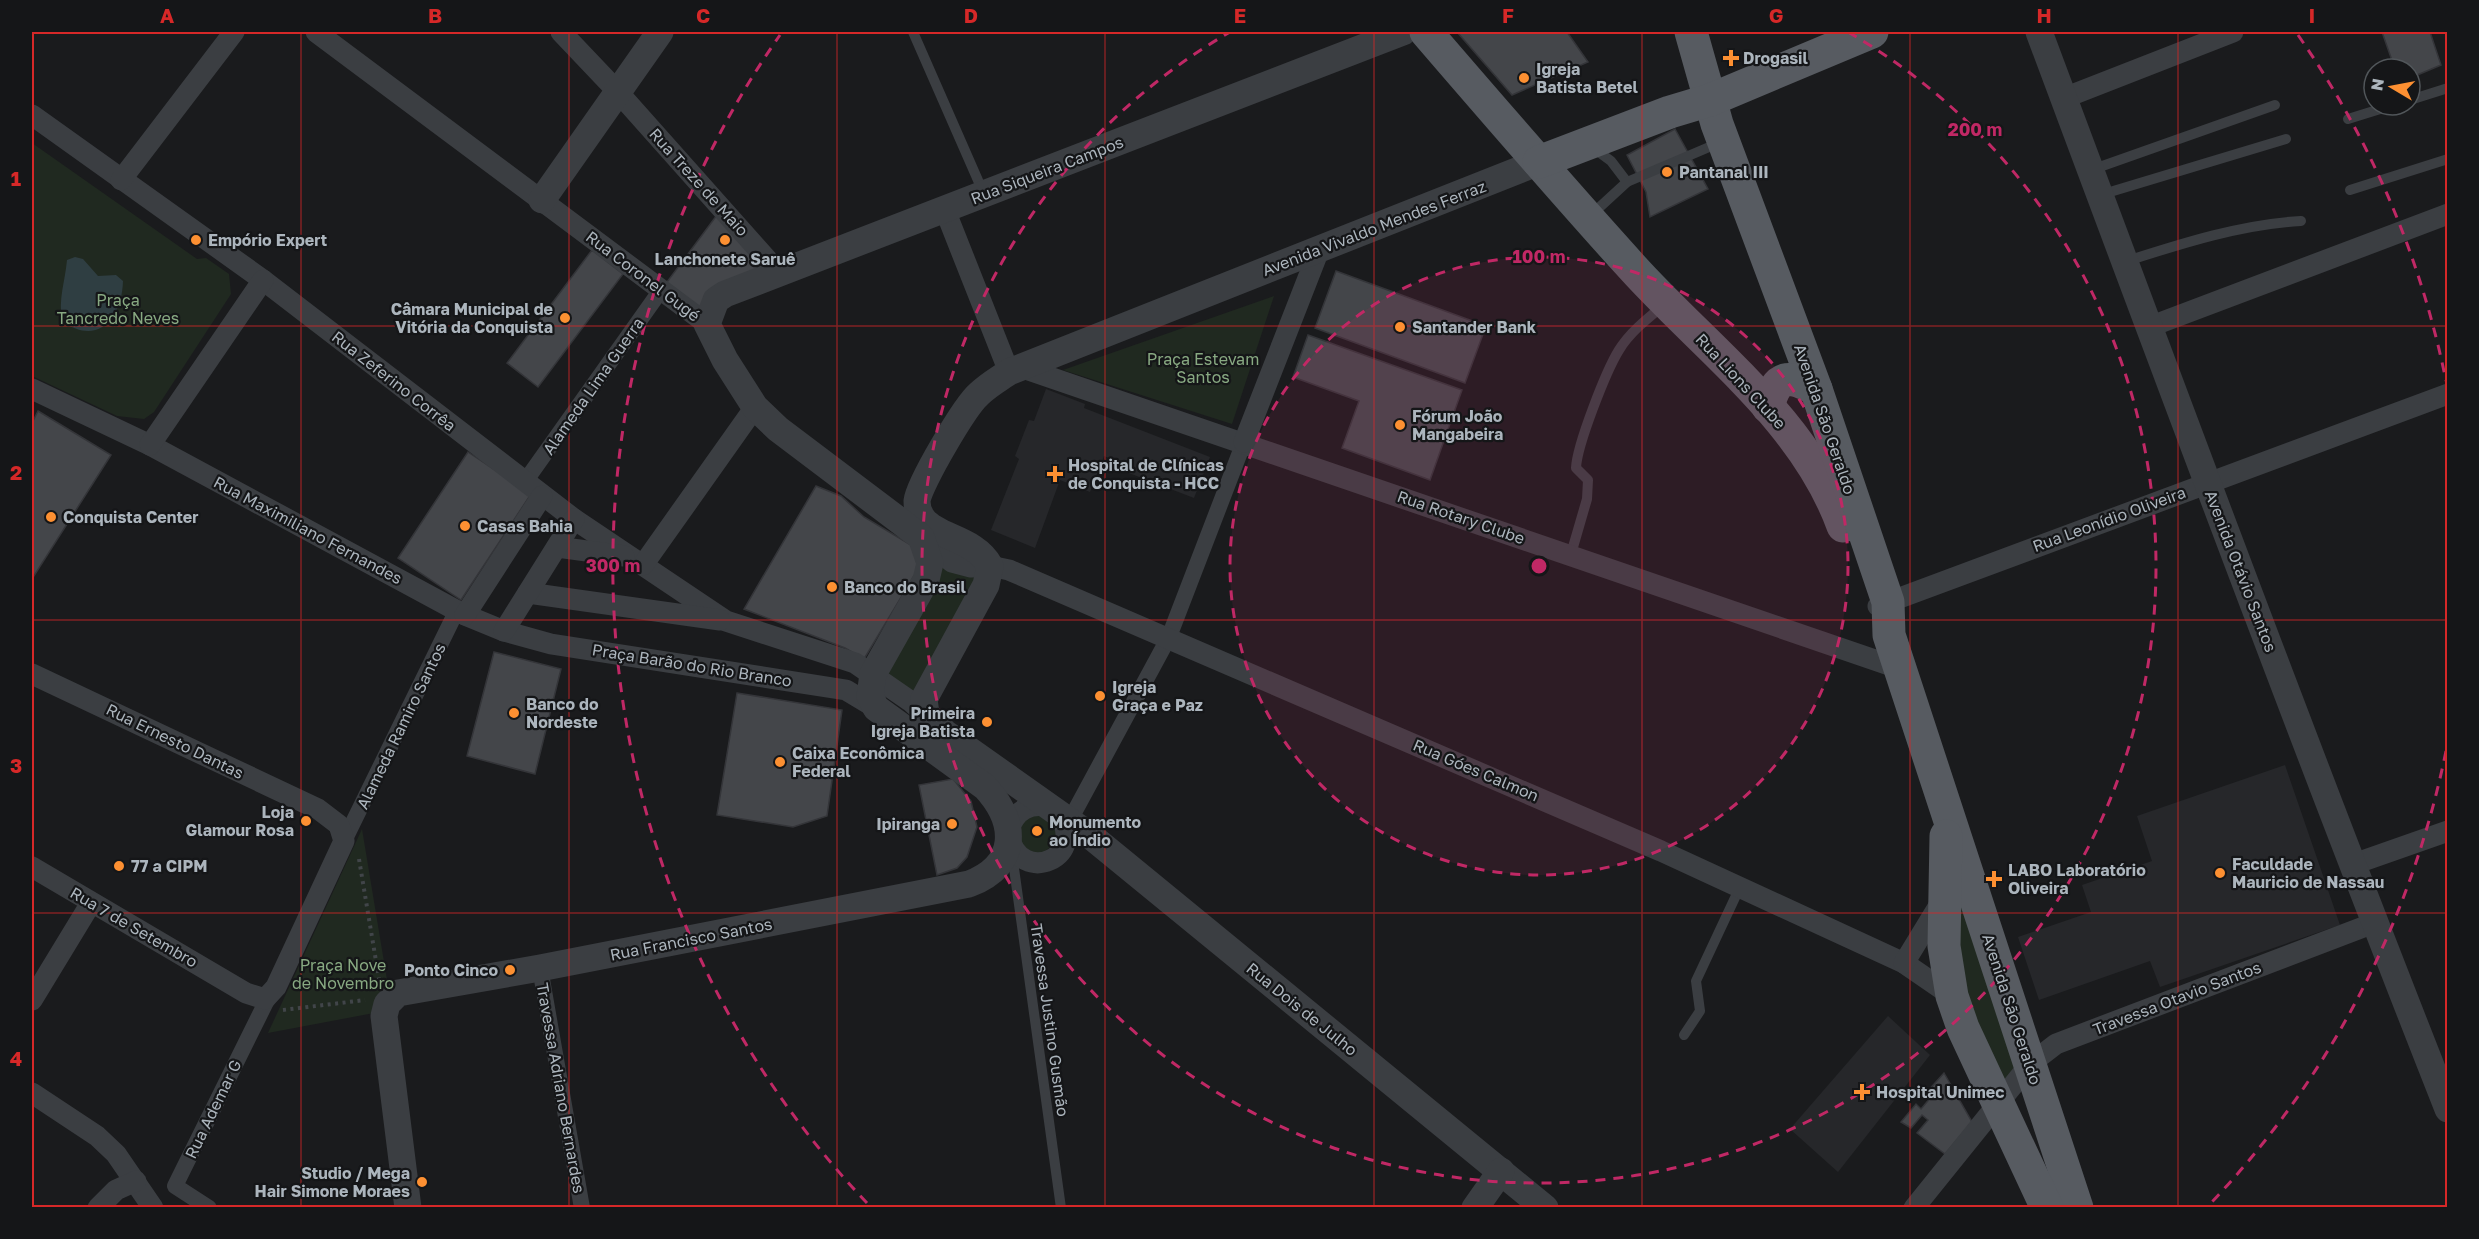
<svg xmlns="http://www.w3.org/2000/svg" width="2479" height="1239" font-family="'Golos Text',sans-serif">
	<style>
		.built { fill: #26272a }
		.green { fill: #202920 }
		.water { fill: #2f3e42 }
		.building { fill: #44464a; stroke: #343539; stroke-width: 1.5 }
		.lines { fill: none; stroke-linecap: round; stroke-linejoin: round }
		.path { stroke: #414549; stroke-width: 4; stroke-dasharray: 3 4.5; stroke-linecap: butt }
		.service { stroke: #3b3e42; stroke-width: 10 }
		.pedestrian { stroke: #3b3e42; stroke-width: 16 }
		.minor { stroke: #3b3e42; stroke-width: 21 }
		.tertiary { stroke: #3b3e42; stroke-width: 27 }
		.primary { stroke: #575b61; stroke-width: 33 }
		.grid { fill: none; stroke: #d62828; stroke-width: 1.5; stroke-opacity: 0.55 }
		.ring { fill: none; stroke: #c02865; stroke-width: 3; stroke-dasharray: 10 8 }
		.poi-dot { fill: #fd9032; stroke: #151618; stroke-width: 2 }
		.labels { text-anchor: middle; stroke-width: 4.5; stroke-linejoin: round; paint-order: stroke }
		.poi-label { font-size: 16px; font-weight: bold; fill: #acb5bd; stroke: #151618; text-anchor: start }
		.street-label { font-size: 16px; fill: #acb5bd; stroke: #151618 }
		.park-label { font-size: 16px; fill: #88a982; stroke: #151618 }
		.centre { fill: #c02865; stroke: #151618; stroke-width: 3 }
		.ring-label { font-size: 18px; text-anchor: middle; font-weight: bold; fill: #c02865; stroke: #151618; stroke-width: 4.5; stroke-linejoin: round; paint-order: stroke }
		.neatline { fill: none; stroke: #d62828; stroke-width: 2 }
		.grid-label { font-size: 20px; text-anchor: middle; font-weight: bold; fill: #d62828 }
	</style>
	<rect width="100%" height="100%" fill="#1a1b1d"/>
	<g class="built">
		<polygon points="1046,389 1085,404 1084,408 1210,457 1194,498 1116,468 1119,462 1104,456 1090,492 1060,480 1035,548 991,530 1019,459 1015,456 1029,420 1034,421"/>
		<polygon points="2285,765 2340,925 2160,987 2150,961 2039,1000 2018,937 2091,912 2082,885 2152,861 2137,816"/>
		<polygon points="1888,1016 1930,1055 1838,1172 1790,1129"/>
	</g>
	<g class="green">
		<polygon points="32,143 197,259 206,258 229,274 231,294 154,412 144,419 117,416 32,376"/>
		<polygon points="1274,296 1232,424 1063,370"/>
		<polygon points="932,564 987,568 919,703 880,671"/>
		<polygon points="1028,807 1067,835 1030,862 1012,822"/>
		<polygon points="362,829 387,980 374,1013 268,1033"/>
		<polygon points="1955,887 2030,1064 2000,1103 1963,1028"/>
	</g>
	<path class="water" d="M 75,257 L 83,259 L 98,276 L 116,275 L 123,281 C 122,318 98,347 62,321 C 58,299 65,282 67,260 Z"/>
	<g class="building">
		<polygon points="1457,32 1567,32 1588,62 1512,95"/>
		<polygon points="2382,32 2430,32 2441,65 2410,78 2410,69 2395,69"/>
		<polygon points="1675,129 1708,189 1650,217 1646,192 1627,155"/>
		<polygon points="723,207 780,274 712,309 707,324 661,290"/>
		<polygon points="592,250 623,274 538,387 507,363"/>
		<polygon points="1336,271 1486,326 1465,383 1315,328"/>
		<polygon points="1308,335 1462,390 1430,480 1342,448 1359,401 1293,377"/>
		<polygon points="38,411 111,455 32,579 32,423"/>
		<polygon points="468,452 531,494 461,600 398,558"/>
		<polygon points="816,486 841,496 864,517 916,548 920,566 864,659 845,648 744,609"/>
		<polygon points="494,652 561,669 535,774 467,756"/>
		<polygon points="737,693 842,710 827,816 793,827 717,815"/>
		<polygon points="953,779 971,801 977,827 967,857 957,868 937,875 919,785"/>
		<polygon points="1944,1073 1972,1122 1945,1154 1917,1133 1928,1120 1922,1115 1911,1128 1901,1122 1916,1104 1921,1109 1932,1096 1927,1092"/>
	</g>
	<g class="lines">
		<g class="path">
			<polyline points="359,859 379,979"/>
			<polyline points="283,1010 365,1000"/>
		</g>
		<g class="service">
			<polyline points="913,32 984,194"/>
			<polyline points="2410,100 2448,88"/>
			<polyline points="2348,119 2393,105"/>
			<polyline points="1592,147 1611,161 1627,182"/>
			<polyline points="2091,170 2275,105"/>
			<polyline points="2350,190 2448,159"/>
			<polyline points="2100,195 2286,139"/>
			<polyline points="1590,216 1627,182 1721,142"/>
			<path d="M 2127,261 C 2183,243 2243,224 2301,221"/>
			<path d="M 1571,554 L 1587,499 L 1588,480 L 1576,468 C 1577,445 1606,371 1619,350 C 1630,332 1648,318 1665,304"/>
			<polyline points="1012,854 1061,1208"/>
			<polyline points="1684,1035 1700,1011 1696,981 1740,887"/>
		</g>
		<g class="pedestrian">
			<polyline points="524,483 661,290"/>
			<polyline points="1070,820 1169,637 1244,442"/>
			<polyline points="344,841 457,610"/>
			<polyline points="540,968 582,1208"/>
			<polyline points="209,1208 175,1186 269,996"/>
		</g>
		<g class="minor">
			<polyline points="316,32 707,324"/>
			<polyline points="561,32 618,92 780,274"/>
			<polyline points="2064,98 2233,32"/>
			<polyline points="32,115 263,280 574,519 726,621 855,663 910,701 929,718"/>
			<polyline points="121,180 234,32"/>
			<polyline points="945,210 1009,372"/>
			<polyline points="2149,327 2448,214"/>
			<polyline points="1020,367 1901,669"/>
			<polyline points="32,389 150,445 465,615 504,631 551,644 846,690 876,708"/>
			<polyline points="1244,442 1319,250"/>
			<polyline points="150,445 263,280"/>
			<polyline points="921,537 952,562 971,567 990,566 1009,570 1661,851 1904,963 1952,996"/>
			<polyline points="557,547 624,556"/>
			<polyline points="643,565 755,407"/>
			<polyline points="528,593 720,620"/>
			<polyline points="1878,606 2448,394"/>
			<polyline points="465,615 542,496"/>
			<polyline points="504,631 574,519"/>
			<polyline points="32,674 318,809 339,825 344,841 276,987 265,999 246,993 32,867"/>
			<path d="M 1009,829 C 1016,810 1030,802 1050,807"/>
			<path d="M 1009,836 C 1020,887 1091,857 1057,812"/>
			<polyline points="2354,864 2448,831"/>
			<polyline points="1904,963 1943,899"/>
			<polyline points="32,1000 91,903"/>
			<polyline points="32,1093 97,1136 116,1154 153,1208"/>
			<polyline points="98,1208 116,1190 136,1181"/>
			<polyline points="1914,1208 2030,1064 2056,1044 2374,923"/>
		</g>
		<g class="tertiary">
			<path d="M 2039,32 C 2173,391 2307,752 2448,1109"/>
			<path d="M 1539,162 L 1009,372 C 999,379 988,385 979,394 C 965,406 919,484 917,501 C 917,508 919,514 923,519 C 937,538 975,538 990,566 L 986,585 L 924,699 L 926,714 L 945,733 L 1092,837 L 1545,1208"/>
			<polyline points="542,200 660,32"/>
			<path d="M 408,1208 L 384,1016 L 387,1004 L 398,993 L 540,968 L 969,884 C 1019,865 1018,823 985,787 L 876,708 L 870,696 L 873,674 L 926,580 L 930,563 L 921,537 L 778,429 L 755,407 L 725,360 L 707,324 L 716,300 L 725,294 L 1403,32"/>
			<polyline points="1475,1208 1501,1171"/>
		</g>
		<g class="primary">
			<path d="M 1426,32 C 1494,111 1562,190 1632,267 C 1705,348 1805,420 1843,526"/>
			<polyline points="1691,32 1717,124 1816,389 1888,602 1889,635 2077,1208"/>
			<polyline points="1539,162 1670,112 1710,100 1872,32"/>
			<path d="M 1768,407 C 1777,373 1788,375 1816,389"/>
			<polyline points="1946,836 1944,946 1952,996 1963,1028 2047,1208"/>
		</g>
	</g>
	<path class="grid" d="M 301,32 L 301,1208M 569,32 L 569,1208M 837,32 L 837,1208M 1105,32 L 1105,1208M 1374,32 L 1374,1208M 1642,32 L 1642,1208M 1910,32 L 1910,1208M 2178,32 L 2178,1208M 32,326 L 2448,326M 32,620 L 2448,620M 32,913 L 2448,913"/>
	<circle cx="1539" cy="566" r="309" fill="#c02865" fill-opacity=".12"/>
	<g class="ring">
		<circle cx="1539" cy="566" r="309"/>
		<path d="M1848 32A617 617 0 1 1 1230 32"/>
		<path d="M2446 751A926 926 0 0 1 2211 1203M867 1203A926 926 0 0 1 780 35M2298 35A926 926 0 0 1 2446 381"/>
	</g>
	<g class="poi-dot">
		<path d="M1728 49h6v6h6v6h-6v6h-6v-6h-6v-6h6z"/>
		<circle cx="1524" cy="78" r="6"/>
		<circle cx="1667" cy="172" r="6"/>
		<circle cx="196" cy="240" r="6"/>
		<circle cx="725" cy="240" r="6"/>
		<circle cx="565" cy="318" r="6"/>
		<circle cx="1400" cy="327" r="6"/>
		<circle cx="1400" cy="425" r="6"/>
		<path d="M1052 465h6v6h6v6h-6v6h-6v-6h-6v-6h6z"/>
		<circle cx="51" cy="517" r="6"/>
		<circle cx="465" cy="526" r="6"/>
		<circle cx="832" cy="587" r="6"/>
		<circle cx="1100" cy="696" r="6"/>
		<circle cx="514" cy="713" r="6"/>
		<circle cx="987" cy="722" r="6"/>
		<circle cx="780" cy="762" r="6"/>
		<circle cx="306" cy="821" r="6"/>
		<circle cx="952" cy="824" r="6"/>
		<circle cx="1037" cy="831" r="6"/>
		<circle cx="119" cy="866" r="6"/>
		<circle cx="2220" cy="873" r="6"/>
		<path d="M1991 870h6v6h6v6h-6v6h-6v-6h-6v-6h6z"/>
		<circle cx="510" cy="970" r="6"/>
		<path d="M1859 1083h6v6h6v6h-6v6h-6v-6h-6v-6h6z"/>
		<circle cx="422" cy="1182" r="6"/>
	</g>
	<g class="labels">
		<g class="poi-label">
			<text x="1743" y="64">Drogasil</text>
			<text x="1536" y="75">Igreja<tspan x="1536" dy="18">Batista Betel</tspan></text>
			<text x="1679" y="178">Pantanal III</text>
			<text x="208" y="246">Empório Expert</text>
			<text x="725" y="265" text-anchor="middle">Lanchonete Saruê</text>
			<text x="553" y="315" text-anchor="end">Câmara Municipal de<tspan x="553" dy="18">Vitória da Conquista</tspan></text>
			<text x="1412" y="333">Santander Bank</text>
			<text x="1412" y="422">Fórum João<tspan x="1412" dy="18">Mangabeira</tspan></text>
			<text x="1068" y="471">Hospital de Clínicas<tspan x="1068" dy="18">de Conquista - HCC</tspan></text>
			<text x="63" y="523">Conquista Center</text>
			<text x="477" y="532">Casas Bahia</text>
			<text x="844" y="593">Banco do Brasil</text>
			<text x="1112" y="693">Igreja<tspan x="1112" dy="18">Graça e Paz</tspan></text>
			<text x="526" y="710">Banco do<tspan x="526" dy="18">Nordeste</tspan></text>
			<text x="975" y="719" text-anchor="end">Primeira<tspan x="975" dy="18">Igreja Batista</tspan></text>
			<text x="792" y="759">Caixa Econômica<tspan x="792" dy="18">Federal</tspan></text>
			<text x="294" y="818" text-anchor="end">Loja<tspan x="294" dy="18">Glamour Rosa</tspan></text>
			<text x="1049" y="828">Monumento<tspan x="1049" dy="18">ao Índio</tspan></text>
			<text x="940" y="830" text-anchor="end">Ipiranga</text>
			<text x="2232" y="870">Faculdade<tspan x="2232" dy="18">Mauricio de Nassau</tspan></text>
			<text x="131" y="872">77 ª CIPM</text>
			<text x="2008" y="876">LABO Laboratório<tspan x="2008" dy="18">Oliveira</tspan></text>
			<text x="498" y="976" text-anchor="end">Ponto Cinco</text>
			<text x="1876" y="1098">Hospital Unimec</text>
			<text x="410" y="1179" text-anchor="end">Studio / Mega<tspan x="410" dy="18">Hair Simone Moraes</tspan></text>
		</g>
		<g class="street-label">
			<text transform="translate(1047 170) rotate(-21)" y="6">Rua Siqueira Campos</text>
			<text transform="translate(699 182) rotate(48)" y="6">Rua Treze de Maio</text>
			<text transform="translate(1374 228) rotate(-21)" y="6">Avenida Vivaldo Mendes Ferraz</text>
			<text transform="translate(643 276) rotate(37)" y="6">Rua Coronel Gugé</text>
			<text transform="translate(394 381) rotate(38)" y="6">Rua Zeferino Corrêa</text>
			<text transform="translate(1741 381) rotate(47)" y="6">Rua Lions Clube</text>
			<text transform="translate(593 386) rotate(-55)" y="6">Alameda Lima Guerra</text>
			<text transform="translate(1825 419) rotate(71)" y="6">Avenida São Geraldo</text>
			<text transform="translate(1461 517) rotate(19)" y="6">Rua Rotary Clube</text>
			<text transform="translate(2109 519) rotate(-20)" y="6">Rua Leonídio Oliveira</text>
			<text transform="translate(308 530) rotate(28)" y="6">Rua Maximiliano Fernandes</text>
			<text transform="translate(2241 571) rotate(69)" y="6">Avenida Otávio Santos</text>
			<text transform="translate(692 665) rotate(9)" y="6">Praça Barão do Rio Branco</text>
			<text transform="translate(401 726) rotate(-64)" y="6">Alameda Ramiro Santos</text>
			<text transform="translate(175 741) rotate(26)" y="6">Rua Ernesto Dantas</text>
			<text transform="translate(1476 770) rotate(23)" y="6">Rua Góes Calmon</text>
			<text transform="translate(134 927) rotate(30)" y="6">Rua 7 de Setembro</text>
			<text transform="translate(691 939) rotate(-11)" y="6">Rua Francisco Santos</text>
			<text transform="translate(2177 998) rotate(-21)" y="6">Travessa Otavio Santos</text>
			<text transform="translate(1302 1009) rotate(39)" y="6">Rua Dois de Julho</text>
			<text transform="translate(2012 1009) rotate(72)" y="6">Avenida São Geraldo</text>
			<text transform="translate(1050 1020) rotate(82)" y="6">Travessa Justino Gusmão</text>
			<text transform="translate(561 1088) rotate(80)" y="6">Travessa Adriano Bernardes</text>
			<text transform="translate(213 1109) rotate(-64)" y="6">Rua Ademar G</text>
		</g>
		<g class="park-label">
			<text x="118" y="306">Praça<tspan x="118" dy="18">Tancredo Neves</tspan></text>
			<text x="1203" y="365">Praça Estevam<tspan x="1203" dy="18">Santos</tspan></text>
			<text x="343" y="971">Praça Nove<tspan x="343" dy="18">de Novembro</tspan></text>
		</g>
	</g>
	<circle cx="1539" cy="566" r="9" class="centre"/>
	<g class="ring-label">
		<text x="1975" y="136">200 m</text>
		<text x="1539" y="263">100 m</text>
		<text x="613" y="572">300 m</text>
	</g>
	<rect width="2479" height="1239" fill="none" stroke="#151618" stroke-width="66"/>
	<g transform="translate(2392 87) rotate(280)"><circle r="28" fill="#151618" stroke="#51565a" stroke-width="1.5"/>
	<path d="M0-4.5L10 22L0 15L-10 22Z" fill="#fd9032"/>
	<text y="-9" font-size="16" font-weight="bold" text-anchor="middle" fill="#acb5bd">N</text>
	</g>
	<rect x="33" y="33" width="2413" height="1173" class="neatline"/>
	<g class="grid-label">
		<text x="167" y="23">A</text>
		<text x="435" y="23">B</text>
		<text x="703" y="23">C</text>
		<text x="971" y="23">D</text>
		<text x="1240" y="23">E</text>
		<text x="1508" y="23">F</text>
		<text x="1776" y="23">G</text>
		<text x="2044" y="23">H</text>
		<text x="2312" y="23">I</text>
		<text x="16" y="186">1</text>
		<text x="16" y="480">2</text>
		<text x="16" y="773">3</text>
		<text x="16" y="1066">4</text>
	</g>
</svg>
